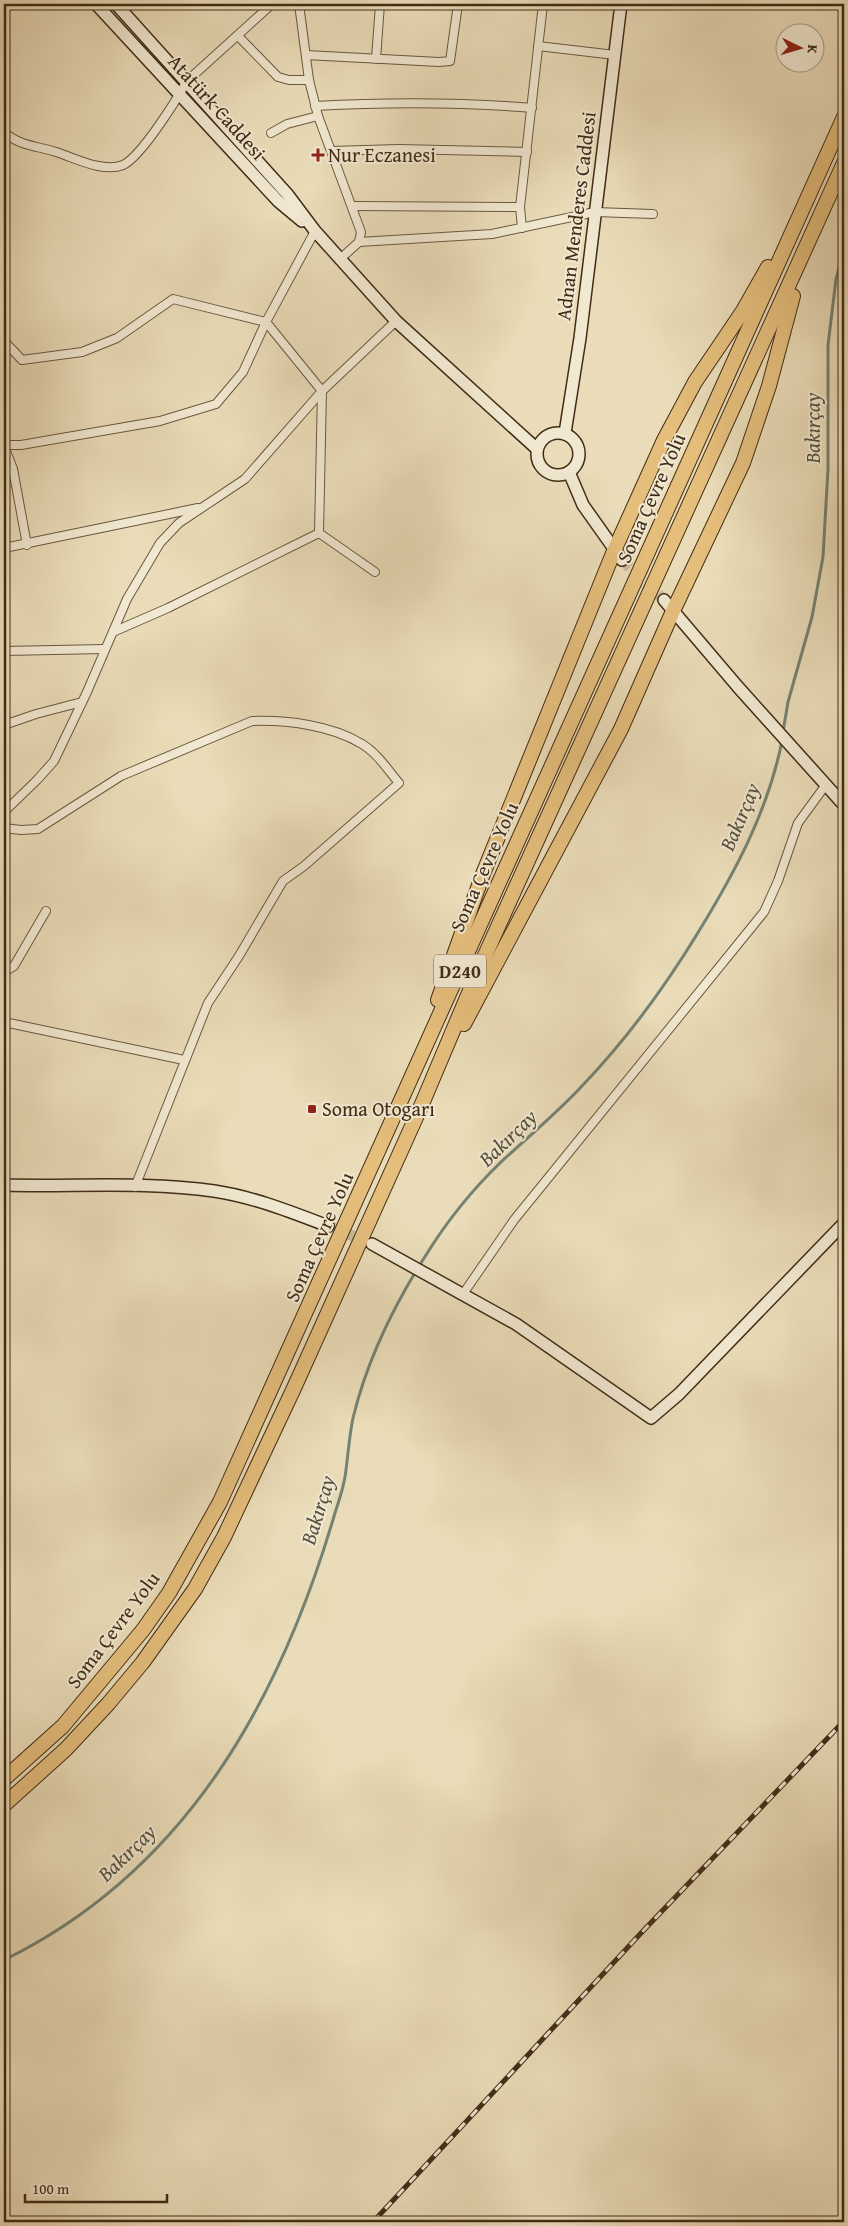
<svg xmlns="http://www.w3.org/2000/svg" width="848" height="2226" font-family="'Gentium Book Plus',serif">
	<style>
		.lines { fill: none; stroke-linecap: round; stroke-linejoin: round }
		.stream { stroke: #758273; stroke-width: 3 }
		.secondary-tunnel { stroke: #c8b998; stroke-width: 11; stroke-dasharray: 11 5.5; stroke-linecap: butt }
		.street-casing { stroke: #6a583f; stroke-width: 10 }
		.secondary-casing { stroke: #402c17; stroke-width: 14 }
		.highway-casing { stroke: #402c17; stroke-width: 16 }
		.street { stroke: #f1e8d1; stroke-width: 8 }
		.secondary { stroke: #f1e8d1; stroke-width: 11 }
		.highway { stroke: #e5be7c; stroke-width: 14 }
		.rail-casing { stroke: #402c17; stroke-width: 5 }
		.rail { stroke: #f1e8d1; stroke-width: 3; stroke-dasharray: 9; stroke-linecap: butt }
		.poi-dot { fill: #8f2418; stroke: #f1e8d1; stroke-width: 2 }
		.labels { text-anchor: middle; stroke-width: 4; stroke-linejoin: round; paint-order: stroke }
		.shield { fill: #f1e8d1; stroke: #75644f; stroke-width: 1 }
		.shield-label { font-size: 19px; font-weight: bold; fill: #402c17 }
		.street-label { font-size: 20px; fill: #402c17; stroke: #f1e8d1 }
		.poi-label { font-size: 20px; fill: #402c17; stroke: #f1e8d1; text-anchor: start }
		.water-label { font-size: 21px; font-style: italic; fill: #56503e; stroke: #f1e8d1 }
	</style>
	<rect width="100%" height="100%" fill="#eadcb8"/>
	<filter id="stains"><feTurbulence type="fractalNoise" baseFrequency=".004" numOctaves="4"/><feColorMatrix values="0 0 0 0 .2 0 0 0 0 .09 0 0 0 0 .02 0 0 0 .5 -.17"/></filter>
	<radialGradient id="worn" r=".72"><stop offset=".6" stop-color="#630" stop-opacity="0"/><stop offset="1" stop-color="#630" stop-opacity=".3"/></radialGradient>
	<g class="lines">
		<g class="stream">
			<polyline points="783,732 788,702 812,617 823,557 828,469 828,345 836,279 844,248"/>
			<path d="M 4,1960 C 186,1871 280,1701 335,1513 C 339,1501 343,1489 345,1477 C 348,1457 349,1437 353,1418 C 367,1360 394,1305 426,1255 C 447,1221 472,1190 501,1162 C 528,1137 557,1113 582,1086 C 627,1039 665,987 699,931 C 735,872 768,811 782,741"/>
		</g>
		<g class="secondary-tunnel">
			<polyline points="622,560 664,600"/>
			<polyline points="328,1226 368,1242"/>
		</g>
		<g class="street-casing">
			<g id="street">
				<polyline points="299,4 309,80 318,116 361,232 359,242 340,259"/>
				<polyline points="238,36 278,77 289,80 309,80"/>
				<polyline points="538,46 615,55"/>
				<polyline points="306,55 439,62 450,61 458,4"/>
				<polyline points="376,59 380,4"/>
				<path d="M 315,106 C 388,102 460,102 532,108"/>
				<path d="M 4,132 C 19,146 38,146 56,152 C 75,158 103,173 123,165 C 141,157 177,99 187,81 L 272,4"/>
				<polyline points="271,133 287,124 318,116"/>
				<polyline points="331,151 399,149 527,152"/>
				<polyline points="352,206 520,207"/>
				<polyline points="522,228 520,207 543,4"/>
				<polyline points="359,242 492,234 595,212 653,214"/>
				<polyline points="4,341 22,360 82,352 117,338 173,299 266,322 322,391 319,533 375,572"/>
				<polyline points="4,445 21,445 160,421 216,404 243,372 266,322 315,231"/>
				<polyline points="4,446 13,469 27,545"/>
				<polyline points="4,548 198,508"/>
				<polyline points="113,632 168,608 319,533"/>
				<polyline points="4,651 105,649"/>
				<polyline points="4,725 36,714 82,702"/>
				<polyline points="4,812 37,780 54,761 87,692 127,599 160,543 179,523 245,479 322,391 396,321"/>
				<path d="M 4,828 L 21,830 L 38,829 L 121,776 L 252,721 C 287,720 331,725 362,744 C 377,753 388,770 399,783 L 304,866 L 283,881 L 239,956 L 208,1003 L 135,1187"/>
				<polyline points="4,972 14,966 46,911"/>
				<polyline points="4,1022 184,1060"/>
				<polyline points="463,1294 514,1220 764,912 778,881 798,823 825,786"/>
			</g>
		</g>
		<g class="secondary-casing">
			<g id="secondary">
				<polyline points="96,4 278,201 302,221"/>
				<polyline points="116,4 288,195 315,231 396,321 537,449"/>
				<circle cx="558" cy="454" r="21"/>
				<polyline points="565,433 580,338 621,4"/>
				<polyline points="569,472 583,505 622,560"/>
				<polyline points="664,600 738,687 844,805"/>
				<path d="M 4,1185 C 73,1187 145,1181 214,1191 C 254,1197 291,1212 328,1226"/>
				<polyline points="372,1244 516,1324 651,1418 679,1394 844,1223"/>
			</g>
		</g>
		<g class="highway-casing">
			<g id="highway">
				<polyline points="438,1000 483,874 614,551 664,440 695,382 743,311 768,267"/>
				<polyline points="464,1024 621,729 673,611 743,463 769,386 793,296"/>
				<polyline points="4,1779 63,1726 143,1630 169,1593 220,1502 844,117"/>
				<polyline points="4,1805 66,1749 108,1704 143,1662 195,1589 224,1537 294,1388 422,1104 482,962 844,163"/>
			</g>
		</g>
		<use href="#street" class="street"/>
		<use href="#secondary" class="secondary"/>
		<use href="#highway" class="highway"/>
		<g class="rail-casing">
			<polyline id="rail" points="373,2222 642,1932 844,1721"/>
		</g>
		<use href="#rail" class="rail"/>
	</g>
	<g class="poi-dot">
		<path d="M315.5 147.5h5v5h5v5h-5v5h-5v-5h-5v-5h5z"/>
		<rect x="307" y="1104" width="10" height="10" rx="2.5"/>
	</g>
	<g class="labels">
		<rect class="shield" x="434" y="954.5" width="52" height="33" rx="4"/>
		<g class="shield-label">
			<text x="460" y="978">D240</text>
		</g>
		<g class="street-label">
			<text transform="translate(217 107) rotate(48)" y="7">Atatürk Caddesi</text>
			<text transform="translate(576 216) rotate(-83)" y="7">Adnan Menderes Caddesi</text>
			<text transform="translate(651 498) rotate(-66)" y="7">Soma Çevre Yolu</text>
			<text transform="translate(484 867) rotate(-66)" y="7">Soma Çevre Yolu</text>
			<text transform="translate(319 1237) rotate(-66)" y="7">Soma Çevre Yolu</text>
			<text transform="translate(113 1630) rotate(-53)" y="7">Soma Çevre Yolu</text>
		</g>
		<g class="poi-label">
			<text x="328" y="162">Nur Eczanesi</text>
			<text x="322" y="1116">Soma Otogarı</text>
		</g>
		<g class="water-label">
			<text transform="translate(813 428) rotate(-90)" y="7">Bakırçay</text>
			<text transform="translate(740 817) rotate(-67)" y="7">Bakırçay</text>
			<text transform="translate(508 1138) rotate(-44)" y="7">Bakırçay</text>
			<text transform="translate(318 1510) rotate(-73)" y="7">Bakırçay</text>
			<text transform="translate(127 1853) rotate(-44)" y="7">Bakırçay</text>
		</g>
	</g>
	<rect width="848" height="2226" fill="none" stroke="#eadcb8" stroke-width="20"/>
	<rect x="5" y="5" width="838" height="2216" fill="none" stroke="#402c17" stroke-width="2.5"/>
	<rect x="10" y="10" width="828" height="2206" fill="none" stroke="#402c17"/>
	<g transform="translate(800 48) rotate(95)"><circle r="24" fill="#f1e8d1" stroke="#aa9d87"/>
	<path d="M0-4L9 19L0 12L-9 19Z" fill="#8f2418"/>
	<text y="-8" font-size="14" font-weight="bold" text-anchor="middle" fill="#402c17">K</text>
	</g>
	<path d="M25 2194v8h142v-8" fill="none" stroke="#402c17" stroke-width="2.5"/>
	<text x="32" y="2194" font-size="15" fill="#402c17" stroke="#f1e8d1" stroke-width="4" paint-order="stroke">100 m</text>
	<rect width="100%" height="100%" filter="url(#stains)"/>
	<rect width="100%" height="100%" fill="url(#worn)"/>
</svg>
